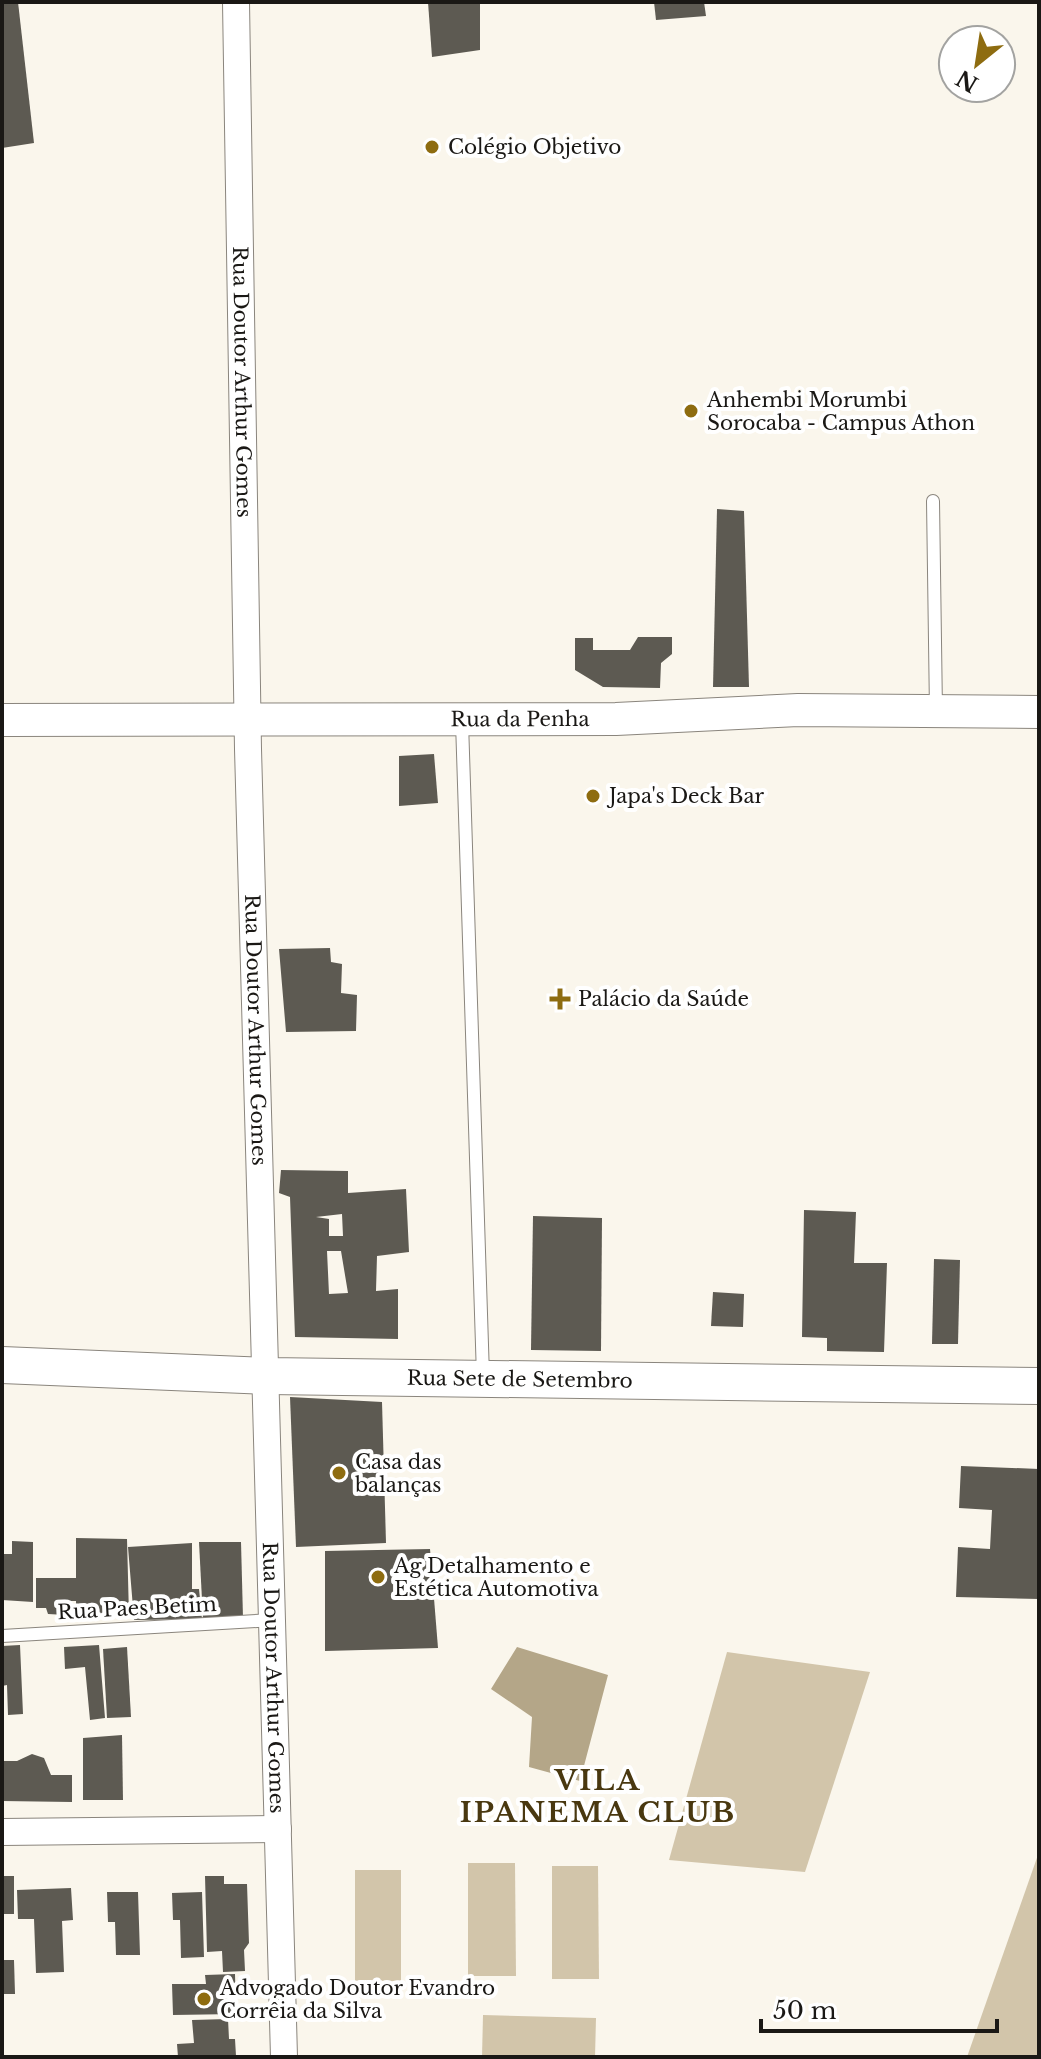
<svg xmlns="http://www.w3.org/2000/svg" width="1041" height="2059" font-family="'Libre Baskerville',serif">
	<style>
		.green { fill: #d2c5aa }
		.water { fill: #b4a688 }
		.building { fill: #5d5a52; fill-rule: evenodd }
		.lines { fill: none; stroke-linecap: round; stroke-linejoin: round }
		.service-casing { stroke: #8a857d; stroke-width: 14 }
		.minor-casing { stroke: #8a857d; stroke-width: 28 }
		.tertiary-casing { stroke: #8a857d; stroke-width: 34 }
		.secondary-casing { stroke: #8a857d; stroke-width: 38 }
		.service { stroke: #fff; stroke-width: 12 }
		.minor { stroke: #fff; stroke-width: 26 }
		.tertiary { stroke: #fff; stroke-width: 32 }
		.secondary { stroke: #fff; stroke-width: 36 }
		.poi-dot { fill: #8e6c10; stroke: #fff; stroke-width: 3 }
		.labels { text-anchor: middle; stroke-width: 8; stroke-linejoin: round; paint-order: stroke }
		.poi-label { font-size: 20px; fill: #1a1815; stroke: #fff; text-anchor: start }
		.street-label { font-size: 20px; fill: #1a1815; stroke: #fff }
		.district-label { font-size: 28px; font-weight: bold; letter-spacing: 2px; fill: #493810; stroke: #fff }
	</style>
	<rect width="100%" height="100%" fill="#faf6ec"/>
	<g class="green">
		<polygon points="727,1652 870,1672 805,1872 669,1860"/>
		<polygon points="1039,1852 1039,2057 967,2057"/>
		<polygon points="468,1863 515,1863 516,1976 468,1976"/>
		<polygon points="552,1866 598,1866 599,1979 552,1979"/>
		<rect x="355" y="1870" width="46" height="113"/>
		<polygon points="483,2015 596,2018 595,2057 482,2057"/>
	</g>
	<polygon class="water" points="517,1647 608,1675 580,1781 529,1767 532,1717 491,1689"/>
	<g class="building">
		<polygon points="2,2 18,2 34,143 2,148"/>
		<polygon points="428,2 480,2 480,50 432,57"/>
		<polygon points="654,2 704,2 706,16 656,20"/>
		<polygon points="717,509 744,511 749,687 713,687"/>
		<polygon points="638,637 672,637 672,654 661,663 660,688 603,687 575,670 575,638 593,638 593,650 630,650"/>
		<polygon points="434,754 438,803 399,806 399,756"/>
		<polygon points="330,948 331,962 342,964 341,993 357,995 356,1031 286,1032 279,949"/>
		<path d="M 281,1170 L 348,1171 L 348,1193 L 406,1189 L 409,1252 L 377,1256 L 376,1291 L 398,1289 L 398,1339 L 295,1337 L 290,1197 L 279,1193 ZM 342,1214 L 343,1236 L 329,1236 L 329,1219 L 316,1217 ZM 327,1251 L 341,1251 L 348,1293 L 329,1294 Z"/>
		<polygon points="804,1210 856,1212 854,1263 887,1263 884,1352 827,1351 827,1338 802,1337"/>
		<polygon points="533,1216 602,1218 601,1351 531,1350"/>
		<polygon points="934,1259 960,1260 958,1344 932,1344"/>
		<polygon points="713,1292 744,1294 743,1327 711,1326"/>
		<polygon points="290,1397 382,1402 386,1543 296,1547"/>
		<polygon points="961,1466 1039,1469 1039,1599 956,1597 958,1547 990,1549 992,1510 959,1508"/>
		<polygon points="76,1538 127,1539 129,1616 76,1616 76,1601 66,1601 66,1615 48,1614 46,1608 36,1608 36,1578 76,1578"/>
		<polygon points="12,1541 33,1542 33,1602 2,1600 3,1554 12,1554"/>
		<polygon points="199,1542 241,1542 243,1618 203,1619"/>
		<polygon points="192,1543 192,1589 199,1589 202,1619 134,1620 128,1547"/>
		<polygon points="430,1549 438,1648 325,1651 325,1551"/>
		<polygon points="20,1645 23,1714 8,1715 7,1685 2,1686 2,1646"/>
		<polygon points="99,1645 105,1718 90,1720 85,1667 65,1669 64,1647"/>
		<polygon points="127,1647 131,1717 107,1718 103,1649"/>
		<polygon points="122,1735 123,1800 83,1800 83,1738"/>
		<polygon points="32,1754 44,1758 51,1775 72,1775 72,1802 2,1801 2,1761 17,1761"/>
		<rect x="2" y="1876" width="12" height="38"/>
		<polygon points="205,1876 224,1876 224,1884 247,1884 249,1943 244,1950 245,1971 223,1972 222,1951 207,1952"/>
		<polygon points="71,1888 73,1920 62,1921 64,1972 36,1973 34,1919 18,1919 17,1890"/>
		<polygon points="107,1892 138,1892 140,1955 116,1955 115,1922 108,1922"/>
		<polygon points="202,1892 204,1957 181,1958 180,1920 173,1920 172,1893"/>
		<polygon points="2,1960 14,1960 15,1994 2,1994"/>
		<polygon points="235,1974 236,2014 173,2015 172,1984 206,1984 205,1975"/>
		<polygon points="228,2019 229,2039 235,2039 236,2056 178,2057 177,2044 194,2043 192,2020"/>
	</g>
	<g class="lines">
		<g class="service-casing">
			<g id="service">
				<polyline points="933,501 936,711"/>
				<polyline points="462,722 483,1376"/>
				<polyline points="2,1636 273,1620"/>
			</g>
		</g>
		<g class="minor-casing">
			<g id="minor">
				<path id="s1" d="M 236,2 L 248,749 L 284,2057"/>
				<polyline points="2,1832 278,1829"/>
			</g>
		</g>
		<g class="tertiary-casing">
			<g id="tertiary">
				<path id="s2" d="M 2,720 L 616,719 L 798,710 L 1039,712"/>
			</g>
		</g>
		<g class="secondary-casing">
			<g id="secondary">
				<path id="s3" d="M 2,1365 L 268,1376 L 1039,1386"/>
			</g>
		</g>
		<use href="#service" class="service"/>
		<use href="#minor" class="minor"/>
		<use href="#tertiary" class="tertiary"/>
		<use href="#secondary" class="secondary"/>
	</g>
	<g class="poi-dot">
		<circle cx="432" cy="147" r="8"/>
		<circle cx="691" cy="411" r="8"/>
		<circle cx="593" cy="796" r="8"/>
		<path d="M556 987h8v8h8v8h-8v8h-8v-8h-8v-8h8z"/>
		<circle cx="339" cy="1473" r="8"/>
		<circle cx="378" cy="1577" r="8"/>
		<circle cx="204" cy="1999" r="8"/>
	</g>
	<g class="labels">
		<g class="poi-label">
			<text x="448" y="154">Colégio Objetivo</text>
			<text x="707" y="407">Anhembi Morumbi<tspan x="707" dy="23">Sorocaba - Campus Athon</tspan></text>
			<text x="609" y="803">Japa's Deck Bar</text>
			<text x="578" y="1006">Palácio da Saúde</text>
			<text x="355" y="1469">Casa das<tspan x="355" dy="23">balanças</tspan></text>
			<text x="394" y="1573">Ag Detalhamento e<tspan x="394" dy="23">Estética Automotiva</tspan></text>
			<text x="220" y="1995">Advogado Doutor Evandro<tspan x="220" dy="23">Corrêia da Silva</tspan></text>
		</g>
		<g class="street-label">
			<text dy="7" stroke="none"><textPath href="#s1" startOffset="380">Rua Doutor Arthur Gomes</textPath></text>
			<text dy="7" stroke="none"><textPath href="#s2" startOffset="518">Rua da Penha</textPath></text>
			<text dy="7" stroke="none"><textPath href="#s1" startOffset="1028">Rua Doutor Arthur Gomes</textPath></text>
			<text dy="7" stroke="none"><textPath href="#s3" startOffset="518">Rua Sete de Setembro</textPath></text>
			<text transform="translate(137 1608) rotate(-3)" y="7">Rua Paes Betim</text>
			<text dy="7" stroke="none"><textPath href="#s1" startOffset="1676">Rua Doutor Arthur Gomes</textPath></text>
		</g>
		<g class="district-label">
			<text x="598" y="1790">VILA<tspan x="598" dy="32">IPANEMA CLUB</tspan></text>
		</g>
	</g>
	<rect width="1041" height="2059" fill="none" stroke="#1a1815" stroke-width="8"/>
	<g transform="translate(977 64) rotate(210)"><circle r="38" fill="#ffffff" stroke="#a3a3a1" stroke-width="2"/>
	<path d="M0-6L14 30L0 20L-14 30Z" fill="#8e6c10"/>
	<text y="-12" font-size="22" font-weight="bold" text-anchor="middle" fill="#1a1815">N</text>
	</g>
	<path d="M761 2019v12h236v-12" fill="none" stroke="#1a1815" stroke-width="4"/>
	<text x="773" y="2019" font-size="24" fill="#1a1815" stroke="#ffffff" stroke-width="6" paint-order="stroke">50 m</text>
</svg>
